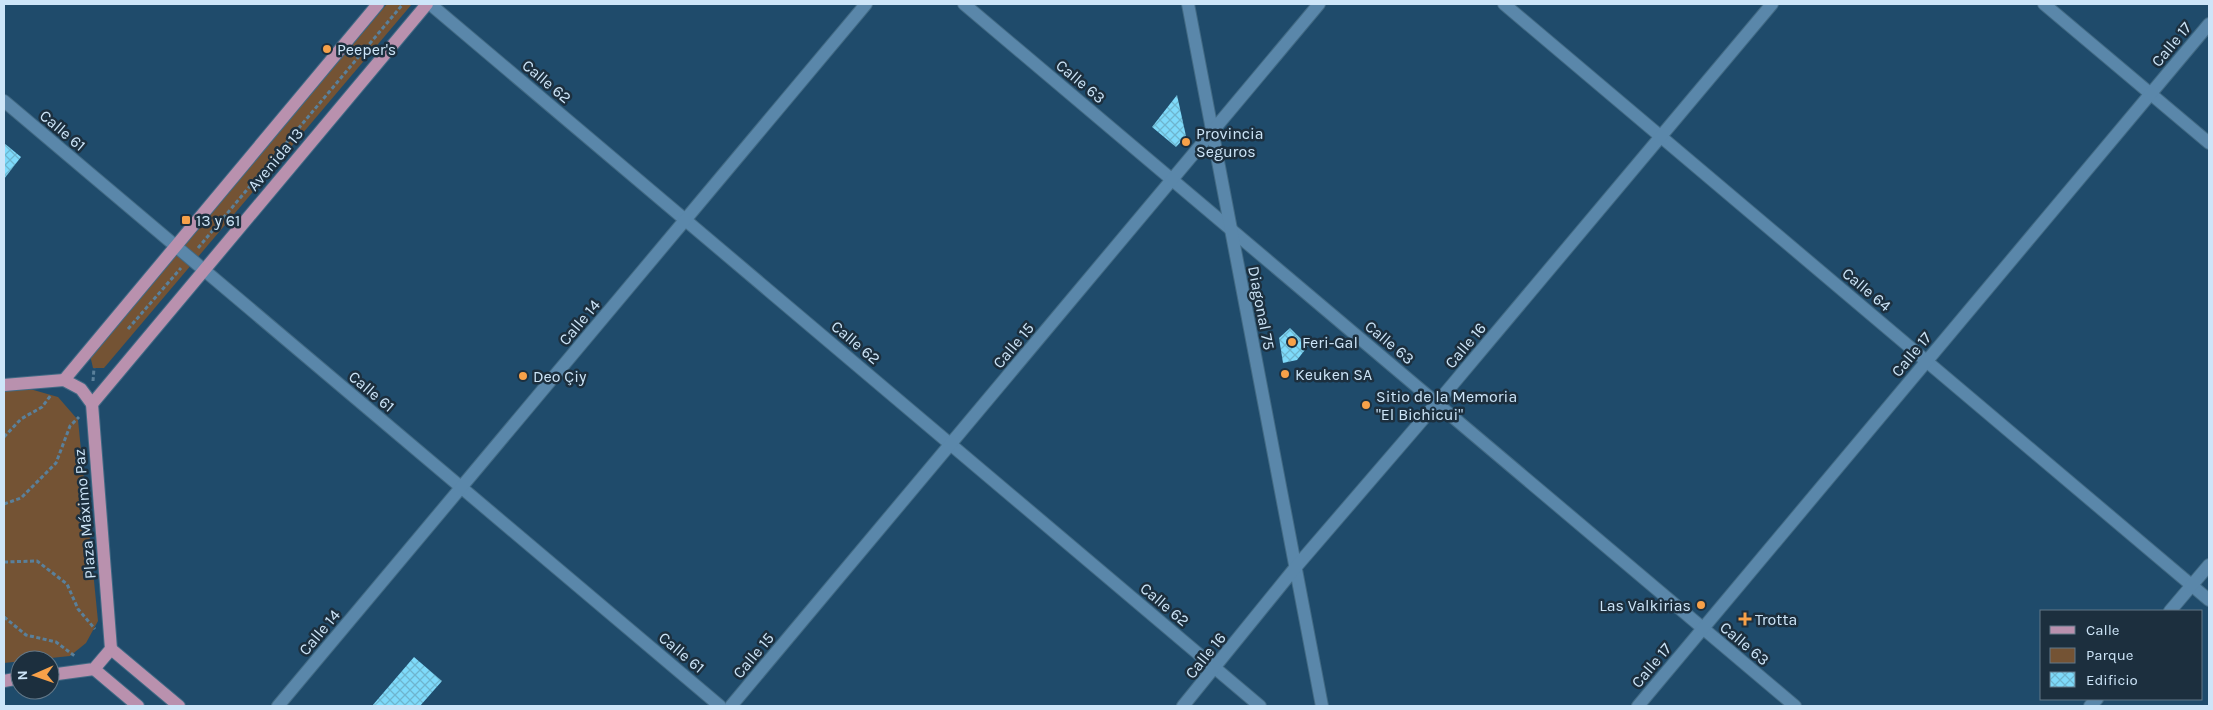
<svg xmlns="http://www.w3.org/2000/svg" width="2213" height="710" font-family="Karla,sans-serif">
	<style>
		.green { fill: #745334 }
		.building { fill: url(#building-cross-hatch) }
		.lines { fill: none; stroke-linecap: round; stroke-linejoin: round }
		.minor-casing { stroke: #426a84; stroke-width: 14 }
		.major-casing { stroke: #426a84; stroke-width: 14 }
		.path { stroke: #5a809b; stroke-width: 3; stroke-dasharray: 4 2.5; stroke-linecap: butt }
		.minor { stroke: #5a87aa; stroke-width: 12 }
		.major { stroke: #b991ae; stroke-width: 12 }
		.poi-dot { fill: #f7a149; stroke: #1c2f3e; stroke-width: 2 }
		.labels { text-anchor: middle; stroke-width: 5; stroke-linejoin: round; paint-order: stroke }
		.street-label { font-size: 16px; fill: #cde5f8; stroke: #1c2f3e }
		.poi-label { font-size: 16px; fill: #cde5f8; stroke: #1c2f3e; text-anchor: start }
	</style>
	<defs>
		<pattern id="building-cross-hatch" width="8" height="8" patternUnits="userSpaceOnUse" patternTransform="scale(1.25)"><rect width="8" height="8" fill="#7edafa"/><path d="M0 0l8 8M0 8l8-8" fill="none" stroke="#6eb5ce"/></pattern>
	</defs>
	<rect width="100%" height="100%" fill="#1f4b6b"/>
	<g class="green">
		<polygon points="387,4 412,4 104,368 93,368 90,355"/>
		<polygon points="30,389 58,397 78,420 98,621 86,643 70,656 4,663 4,391"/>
	</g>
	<g class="building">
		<polygon points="1177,95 1186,136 1176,147 1152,127"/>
		<polygon points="4,143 21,157 4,179"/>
		<polygon points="1290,328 1308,346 1297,360 1283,363 1279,338"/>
		<polygon points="414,657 442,681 420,706 372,706"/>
	</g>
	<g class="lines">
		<g class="minor-casing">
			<g id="minor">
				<polyline points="430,4 1260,706"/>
				<polyline points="964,4 1795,706"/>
				<polyline points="1188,4 1322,706"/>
				<polyline points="1504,4 2209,600"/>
				<polyline points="2044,4 2209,143"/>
				<polyline points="4,101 720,706"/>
				<polyline points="2170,611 2209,565"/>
				<polyline points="278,706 866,4"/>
				<polyline points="731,706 1319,4"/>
				<polyline points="1183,706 1295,568 1437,403 1772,4"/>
				<polyline points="1638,706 2209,24"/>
				<polyline points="2090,706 2097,699"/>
			</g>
		</g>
		<g class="major-casing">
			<g id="major">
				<polyline points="64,380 378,4"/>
				<polyline points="4,385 64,380 81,389 92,404 111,649 94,669 50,675"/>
				<polyline points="92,404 427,4"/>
				<polyline points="111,649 179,706"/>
				<polyline points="94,669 138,706"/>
				<polyline points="4,681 20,678"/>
			</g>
		</g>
		<g class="path">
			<polyline points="198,248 403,4"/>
			<polyline points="128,329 181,268"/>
			<polyline points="93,381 94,368"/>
			<polyline points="4,437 21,419 42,407 51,395"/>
			<polyline points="4,504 21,498 56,463 70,426 79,417"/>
			<polyline points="4,562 37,561 67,584 78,609 95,629"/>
			<polyline points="4,617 26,635 56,642 76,657"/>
		</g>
		<use href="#minor" class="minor"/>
		<use href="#major" class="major"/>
	</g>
	<g class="poi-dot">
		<circle cx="327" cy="49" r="5"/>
		<circle cx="1186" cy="142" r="5"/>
		<rect x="181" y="215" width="10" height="10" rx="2.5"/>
		<circle cx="1292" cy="342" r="5"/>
		<circle cx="1285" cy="374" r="5"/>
		<circle cx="523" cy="376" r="5"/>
		<circle cx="1366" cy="405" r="5"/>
		<circle cx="1701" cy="605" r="5"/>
		<path d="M1742.5 611.5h5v5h5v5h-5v5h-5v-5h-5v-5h5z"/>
	</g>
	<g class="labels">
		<g class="street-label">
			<text transform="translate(2171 44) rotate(-50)" y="6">Calle 17</text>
			<text transform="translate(547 81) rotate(40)" y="6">Calle 62</text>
			<text transform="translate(1081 81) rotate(40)" y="6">Calle 63</text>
			<text transform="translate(63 130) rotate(40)" y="6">Calle 61</text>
			<text transform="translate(275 159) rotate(-50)" y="6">Avenida 13</text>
			<text transform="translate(1867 289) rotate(40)" y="6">Calle 64</text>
			<text transform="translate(1262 308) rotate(79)" y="6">Diagonal 75</text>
			<text transform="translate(579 322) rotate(-50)" y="6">Calle 14</text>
			<text transform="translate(856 342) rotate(40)" y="6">Calle 62</text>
			<text transform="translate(1390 342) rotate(40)" y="6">Calle 63</text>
			<text transform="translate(1013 345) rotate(-50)" y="6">Calle 15</text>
			<text transform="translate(1465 345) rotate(-50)" y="6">Calle 16</text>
			<text transform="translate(1911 354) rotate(-50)" y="6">Calle 17</text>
			<text transform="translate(372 391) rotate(40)" y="6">Calle 61</text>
			<text transform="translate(84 514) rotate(-95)" y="6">Plaza Máximo Paz</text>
			<text transform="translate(1165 604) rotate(40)" y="6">Calle 62</text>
			<text transform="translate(319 632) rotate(-50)" y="6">Calle 14</text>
			<text transform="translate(1745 643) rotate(40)" y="6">Calle 63</text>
			<text transform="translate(682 652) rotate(40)" y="6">Calle 61</text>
			<text transform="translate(753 655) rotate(-50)" y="6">Calle 15</text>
			<text transform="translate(1205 655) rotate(-51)" y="6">Calle 16</text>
			<text transform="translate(1651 665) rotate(-50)" y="6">Calle 17</text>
		</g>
		<g class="poi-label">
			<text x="337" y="55">Peeper's</text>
			<text x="1196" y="139">Provincia<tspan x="1196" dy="18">Seguros</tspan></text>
			<text x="196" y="226">13 y 61</text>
			<text x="1302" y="348">Feri-Gal</text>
			<text x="1295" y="380">Keuken SA</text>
			<text x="533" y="382">Deo Çiy</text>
			<text x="1376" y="402">Sitio de la Memoria<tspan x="1376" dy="18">"El Bichicui"</tspan></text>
			<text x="1691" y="611" text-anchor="end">Las Valkirias</text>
			<text x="1755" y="625">Trotta</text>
		</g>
	</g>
	<rect width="2213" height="710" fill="none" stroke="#cde5f8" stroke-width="10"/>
	<rect x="2040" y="610" width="162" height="90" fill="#1c2f3e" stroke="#637888"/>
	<rect x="2050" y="626" width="25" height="8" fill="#b991ae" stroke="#637888"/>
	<text x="2086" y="635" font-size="15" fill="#cde5f8">Calle</text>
	<rect x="2050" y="648" width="25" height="15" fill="#745334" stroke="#637888"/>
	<text x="2086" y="660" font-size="15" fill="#cde5f8">Parque</text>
	<rect x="2050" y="672" width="25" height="15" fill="url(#building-cross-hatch)" stroke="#637888"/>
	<text x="2086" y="685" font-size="15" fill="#cde5f8">Edificio</text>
	<g transform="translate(35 675) rotate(268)"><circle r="24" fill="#1c2f3e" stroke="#637888"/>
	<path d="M0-4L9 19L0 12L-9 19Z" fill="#f7a149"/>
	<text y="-8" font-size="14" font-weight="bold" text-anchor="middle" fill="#cde5f8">N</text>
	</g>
</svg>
